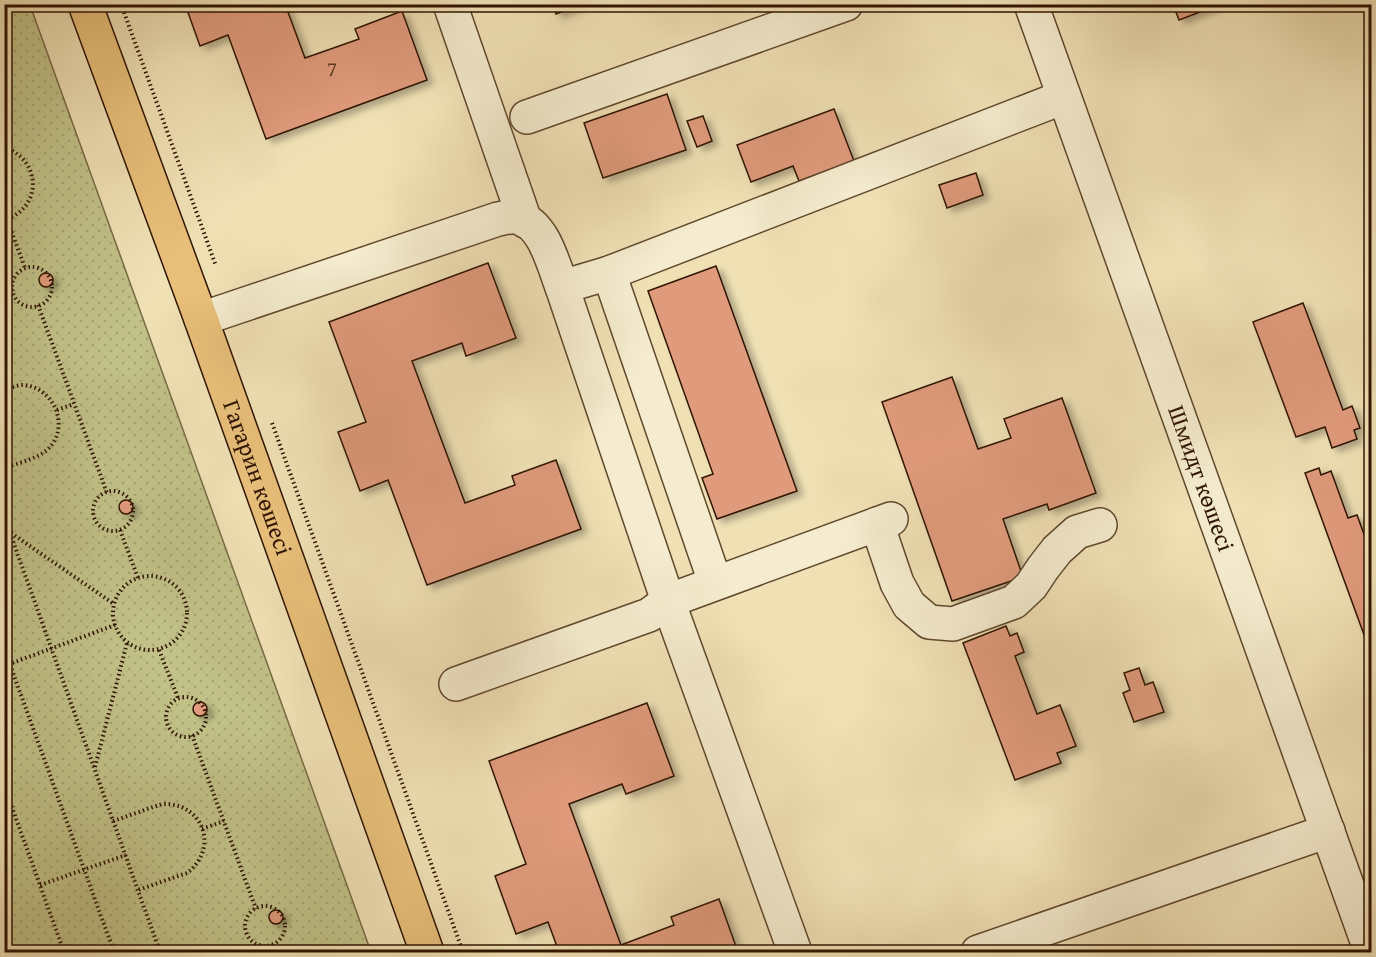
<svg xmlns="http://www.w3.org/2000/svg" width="1376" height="957" font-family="'Gentium Book Plus',serif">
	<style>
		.green { fill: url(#green-dots); stroke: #786b44; stroke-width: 1.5 }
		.building { fill: #e09b7c; stroke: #301500; stroke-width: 1.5; filter: url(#shadow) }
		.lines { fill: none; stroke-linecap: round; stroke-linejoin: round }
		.minor-casing { stroke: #60482d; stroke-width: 36 }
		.major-casing { stroke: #301500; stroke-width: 36 }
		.path { stroke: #301500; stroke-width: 4; stroke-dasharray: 1.5 3; stroke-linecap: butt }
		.minor { stroke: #f5eccf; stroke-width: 33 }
		.major { stroke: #e8c07a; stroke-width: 33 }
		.labels { text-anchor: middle; stroke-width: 6; stroke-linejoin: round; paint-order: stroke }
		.number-label { font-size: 21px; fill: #5c361f }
		.street-label { font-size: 24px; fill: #301500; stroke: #f5eccf }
	</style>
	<defs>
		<pattern id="green-dots" width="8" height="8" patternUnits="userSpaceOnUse" patternTransform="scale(1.5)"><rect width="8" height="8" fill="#c1c188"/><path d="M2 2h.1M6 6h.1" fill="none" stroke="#a6a574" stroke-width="1.8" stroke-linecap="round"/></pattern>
		<filter id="shadow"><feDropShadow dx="6" dy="4" stdDeviation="3" flood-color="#0004"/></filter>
	</defs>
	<rect width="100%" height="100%" fill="#f0e1b5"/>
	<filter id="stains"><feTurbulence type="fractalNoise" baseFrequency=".00333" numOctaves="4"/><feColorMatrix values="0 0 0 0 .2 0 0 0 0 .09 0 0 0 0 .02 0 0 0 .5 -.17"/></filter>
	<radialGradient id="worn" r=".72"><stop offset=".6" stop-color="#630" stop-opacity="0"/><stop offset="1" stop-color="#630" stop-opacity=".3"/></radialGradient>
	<polygon class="green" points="30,4 30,5 371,952 5,952 4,5"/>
	<g class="building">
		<polygon points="185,4 285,4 305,58 359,39 355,29 402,11 427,80 266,139 228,35 200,46"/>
		<polygon points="553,4 583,4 556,14"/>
		<polygon points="1173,4 1221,4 1179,20"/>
		<polygon points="667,94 686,150 603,178 584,123"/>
		<polygon points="834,109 854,161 799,181 793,166 751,182 737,145"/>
		<polygon points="703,116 712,141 697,147 687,121"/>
		<polygon points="976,173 983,195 947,208 939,185"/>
		<polygon points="488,263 516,338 466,356 462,343 412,361 465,503 515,485 512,476 556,460 581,529 427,585 388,480 360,491 338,432 366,422 329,322"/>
		<polygon points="716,266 797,491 717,519 702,478 713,474 648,291"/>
		<circle cx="46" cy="280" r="7"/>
		<polygon points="1303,303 1343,410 1352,406 1360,428 1354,430 1357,439 1332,448 1325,427 1296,437 1253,322"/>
		<polygon points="952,377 978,449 1011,438 1004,419 1062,398 1096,493 1049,510 1047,504 1003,519 1023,577 952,601 882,402"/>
		<polygon points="1319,468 1321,475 1331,471 1348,518 1357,515 1372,556 1372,641 1367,643 1305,473"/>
		<circle cx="126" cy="507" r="7"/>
		<polygon points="1006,626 1010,636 1017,633 1024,652 1015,656 1037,714 1060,705 1076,746 1057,753 1061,763 1015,780 963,643"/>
		<polygon points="1139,668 1145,685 1153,682 1164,712 1134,722 1123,693 1130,690 1124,673"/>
		<circle cx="200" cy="709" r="7"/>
		<polygon points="647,703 674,776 626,794 622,784 569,804 621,945 674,925 671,917 719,899 738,952 559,952 548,922 516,934 495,876 526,864 489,761"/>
		<circle cx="276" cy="917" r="7"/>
	</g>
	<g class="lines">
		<g class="minor-casing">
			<g id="minor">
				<polyline points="450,4 525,221"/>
				<path id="s1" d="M 1031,4 L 1371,952"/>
				<polyline points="527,117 846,4"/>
				<polyline points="609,273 715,582"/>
				<polyline points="562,287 609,273 1064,97"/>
				<path d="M 201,319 L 498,219 C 504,218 511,216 517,217 C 544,223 553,264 562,287 L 668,601 L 795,952"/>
				<polyline points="877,524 897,583 909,605 929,622 953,624 1014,602 1031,586 1043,568 1057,550 1077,532 1100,525"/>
				<polyline points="456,684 649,615 668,601 891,519"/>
				<polyline points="978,952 1328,831"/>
			</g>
		</g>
		<g class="major-casing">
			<g id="major">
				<path id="s2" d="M 85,4 L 201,319 L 427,952"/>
			</g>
		</g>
		<g class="path">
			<polyline points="121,4 216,266"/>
			<path d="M 4,147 C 42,160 43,208 4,220"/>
			<polyline points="7,219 25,268"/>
			<circle cx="32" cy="287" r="20"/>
			<polyline points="38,305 107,493"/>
			<path d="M 4,390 C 10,388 17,385 23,385 C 54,387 71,427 48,449 C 37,459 18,463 4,468"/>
			<polyline points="57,410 74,404"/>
			<polyline points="272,423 463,952"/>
			<circle cx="113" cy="511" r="20"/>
			<polyline points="4,516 160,952"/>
			<polyline points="120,530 138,578"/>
			<polyline points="11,533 114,604"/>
			<circle cx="150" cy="613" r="37"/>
			<polyline points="4,648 114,952"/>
			<polyline points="159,650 178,698"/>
			<polyline points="4,666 115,625"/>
			<circle cx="186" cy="717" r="20"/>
			<polyline points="192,735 256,909"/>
			<polyline points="95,767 127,643"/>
			<polyline points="4,785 64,952"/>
			<path d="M 113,821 L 162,804 C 203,802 220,848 187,873 L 138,890"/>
			<polyline points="202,829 224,821"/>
			<polyline points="40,885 126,855"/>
			<circle cx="265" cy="926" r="20"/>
			<polyline points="271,945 273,952"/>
		</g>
		<use href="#minor" class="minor"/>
		<use href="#major" class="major"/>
	</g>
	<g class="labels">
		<g class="number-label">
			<text x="332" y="76">7</text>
		</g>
		<g class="street-label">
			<text dy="8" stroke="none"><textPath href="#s2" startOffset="504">Гагарин көшесі</textPath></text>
			<text dy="8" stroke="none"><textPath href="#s1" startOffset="504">Шмидт көшесі</textPath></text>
		</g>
	</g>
	<rect width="1376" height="957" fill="none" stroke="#f0e1b5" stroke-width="24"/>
	<rect x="6" y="6" width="1364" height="945" fill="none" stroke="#301500" stroke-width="3"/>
	<rect x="12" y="12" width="1352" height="933" fill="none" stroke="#301500" stroke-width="1.5"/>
	<rect width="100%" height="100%" filter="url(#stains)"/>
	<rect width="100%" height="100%" fill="url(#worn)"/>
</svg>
